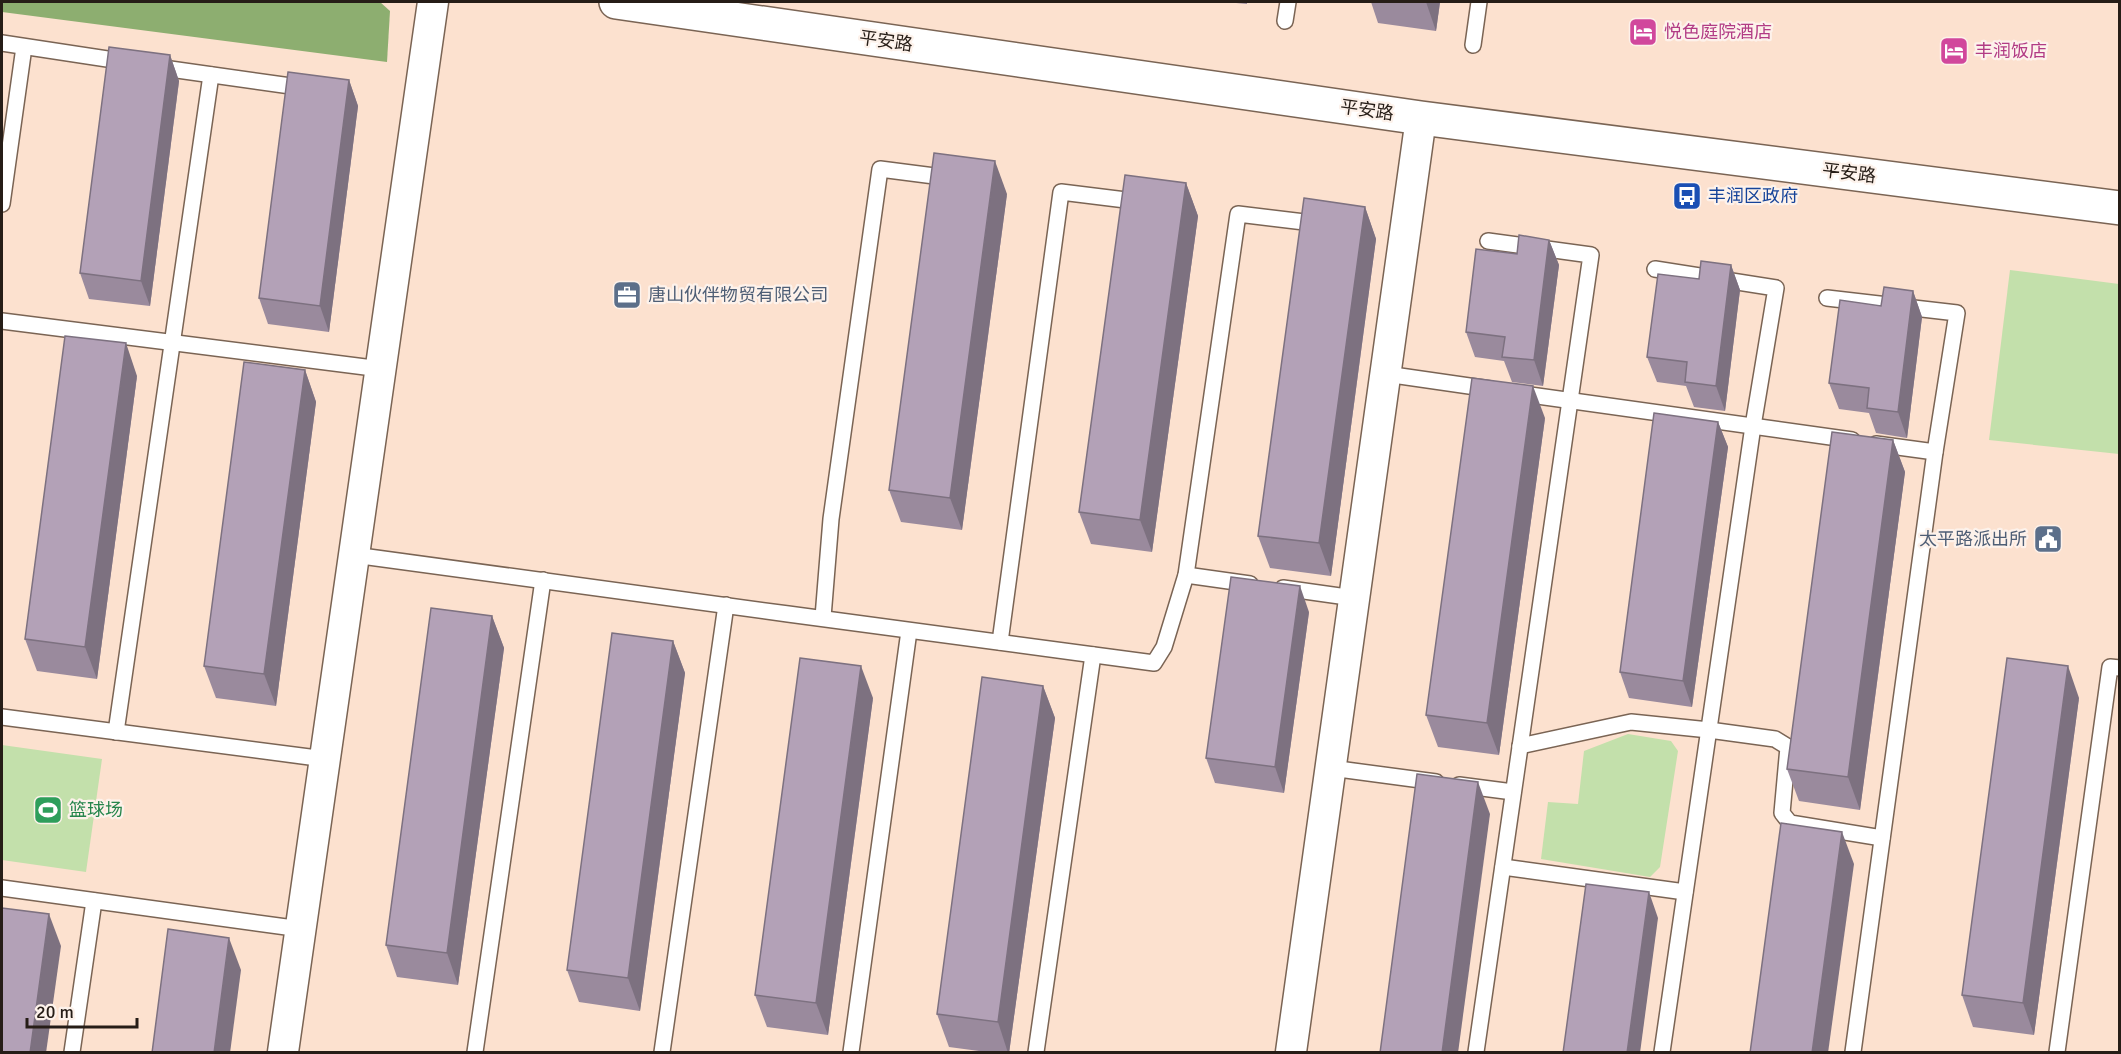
<svg xmlns="http://www.w3.org/2000/svg" width="2121" height="1054" font-family="Signika,'Noto Sans SC',sans-serif">
	<style>
		.green { fill: #c3e0ab }
		.forest { fill: #8dae70 }
		.lines { fill: none; stroke-linecap: round; stroke-linejoin: round }
		.lane-casing { stroke: #7a6454; stroke-width: 18 }
		.street-casing { stroke: #7a6454; stroke-width: 33 }
		.secondary-casing { stroke: #7a6454; stroke-width: 36 }
		.lane { stroke: #fff; stroke-width: 15 }
		.street { stroke: #fff; stroke-width: 30 }
		.secondary { stroke: #fff; stroke-width: 33 }
		.wall { fill: #9a8a9d }
		.shaded-wall { fill: #7d7180 }
		.building { fill: #b3a1b7; stroke: #7d7180; stroke-width: 1.5 }
		.labels { text-anchor: middle; stroke-width: 4.5; stroke-linejoin: round; paint-order: stroke }
		.hotel-label { font-size: 18px; fill: #b23c85; stroke: #fdf2eb; text-anchor: start }
		.street-label { font-size: 18px; fill: #261d17; stroke: #fdf2eb }
		.transit-label { font-size: 18px; fill: #164399; stroke: #fdf2eb; text-anchor: start }
		.service-label { font-size: 18px; fill: #4e5e75; stroke: #fdf2eb; text-anchor: start }
		.leisure-label { font-size: 18px; fill: #27864d; stroke: #fdf2eb; text-anchor: start }
	</style>
	<rect width="100%" height="100%" fill="#fce1cf"/>
	<g class="green">
		<polygon points="2010,270 2119,284 2119,454 1989,440"/>
		<polygon points="1628,734 1671,741 1678,751 1660,867 1650,877 1541,859 1548,802 1578,804 1584,751"/>
		<polygon points="2,745 102,759 86,872 2,860"/>
	</g>
	<polygon class="forest" points="2,2 380,2 390,11 387,62 2,12"/>
	<g class="lines">
		<g class="lane-casing">
			<g id="lane">
				<polyline points="1285,21 1288,2"/>
				<polyline points="2,43 127,62"/>
				<polyline points="1473,45 1479,2"/>
				<polyline points="156,67 305,88"/>
				<polyline points="2,204 24,47"/>
				<polyline points="1655,269 1776,288 1753,426 1662,1052"/>
				<polyline points="1827,298 1957,313 1935,452 1853,1052"/>
				<polyline points="2,321 381,369"/>
				<polyline points="1386,374 1490,389"/>
				<polyline points="1516,393 1852,440"/>
				<polyline points="1876,444 1935,452"/>
				<path d="M 354,555 C 621,591 887,628 1154,663 L 1164,647 L 1186,575 L 1238,214 L 1321,224"/>
				<polyline points="1186,575 1250,584"/>
				<polyline points="1283,588 1354,598"/>
				<polyline points="823,617 831,519 880,169 950,178"/>
				<polyline points="1000,642 1061,192 1142,202"/>
				<polyline points="2,717 325,759"/>
				<polyline points="116,732 211,75"/>
				<polyline points="1520,746 1631,722 1709,730 1775,739 1788,747 1782,813 1790,823 1882,838"/>
				<polyline points="1331,768 1436,782"/>
				<polyline points="1459,785 1513,792"/>
				<polyline points="1503,867 1685,892"/>
				<polyline points="2,888 301,929"/>
				<polyline points="72,1052 94,901"/>
				<polyline points="475,1052 543,580"/>
				<polyline points="662,1052 726,605"/>
				<polyline points="851,1052 909,631"/>
				<polyline points="1036,1052 1093,655"/>
				<polyline points="1476,1052 1591,255 1488,241"/>
				<polyline points="2057,1052 2110,667 2120,668"/>
			</g>
		</g>
		<g class="street-casing">
			<g id="street">
				<polyline points="283,1052 433,2"/>
				<polyline points="1291,1052 1421,118"/>
			</g>
		</g>
		<g class="secondary-casing">
			<polyline id="secondary" points="616,2 1421,118 2120,208"/>
		</g>
		<use href="#lane" class="lane"/>
		<use href="#street" class="street"/>
		<use href="#secondary" class="secondary"/>
	</g>
	<g class="wall">
		<polygon points="1225,2 1247,2 1247,4"/>
		<polygon points="1371,2 1440,2 1436,31 1378,23"/>
		<polygon points="170,55 179,81 150,306 89,299 80,273"/>
		<polygon points="349,80 358,106 329,332 268,324 259,298"/>
		<polygon points="1186,183 1198,216 1152,552 1091,544 1079,512"/>
		<polygon points="1007,194 962,530 901,522 889,490"/>
		<polygon points="1365,207 1376,239 1331,576 1270,568 1258,536"/>
		<polygon points="1549,240 1559,265 1543,386 1512,382 1504,361 1475,357 1466,332 1517,254"/>
		<polygon points="1731,265 1740,290 1725,411 1694,407 1686,386 1657,382 1647,357 1699,279"/>
		<polygon points="1913,291 1922,317 1907,438 1876,433 1869,413 1839,409 1829,383 1881,306"/>
		<polygon points="305,370 316,402 276,706 216,698 204,666"/>
		<polygon points="137,376 97,679 37,671 25,639"/>
		<polygon points="1545,418 1499,755 1438,747 1426,715"/>
		<polygon points="1718,422 1728,447 1692,707 1629,698 1620,672"/>
		<polygon points="1893,440 1905,472 1860,810 1799,801 1787,769"/>
		<polygon points="1309,612 1284,793 1215,783 1206,758"/>
		<polygon points="492,616 504,648 458,985 397,977 386,945"/>
		<polygon points="673,641 685,673 640,1011 579,1002 567,970"/>
		<polygon points="1043,686 1055,718 1009,1053 994,1053 949,1047 937,1014"/>
		<polygon points="873,698 828,1035 767,1027 755,995"/>
		<polygon points="2079,698 2034,1035 1973,1027 1962,995"/>
	</g>
	<g class="shaded-wall">
		<polygon points="1426,2 1440,2 1436,31"/>
		<polygon points="170,55 179,81 150,306 141,281"/>
		<polygon points="349,80 358,106 329,332 320,306"/>
		<polygon points="995,161 1007,194 962,530 950,498"/>
		<polygon points="1186,183 1198,216 1152,552 1140,520"/>
		<polygon points="1365,207 1376,239 1331,576 1319,543"/>
		<polygon points="1549,240 1559,265 1543,386 1534,360"/>
		<polygon points="1731,265 1740,290 1725,411 1716,386"/>
		<polygon points="1913,291 1922,317 1907,438 1898,412"/>
		<polygon points="126,343 137,376 97,679 85,647"/>
		<polygon points="305,370 316,402 276,706 264,674"/>
		<polygon points="1533,386 1545,418 1499,755 1487,723"/>
		<polygon points="1718,422 1728,447 1692,707 1683,681"/>
		<polygon points="1893,440 1905,472 1860,810 1848,777"/>
		<polygon points="1300,586 1309,612 1284,793 1275,767"/>
		<polygon points="492,616 504,648 458,985 447,953"/>
		<polygon points="673,641 685,673 640,1011 628,978"/>
		<polygon points="861,666 873,698 828,1035 816,1003"/>
		<polygon points="2068,666 2079,698 2034,1035 2023,1003"/>
		<polygon points="1043,686 1055,718 1009,1053 1008,1053 998,1022"/>
		<polygon points="1478,782 1490,814 1458,1053 1442,1053"/>
		<polygon points="1842,832 1854,864 1828,1053 1812,1053"/>
		<polygon points="1649,892 1658,918 1640,1053 1627,1053"/>
		<polygon points="49,914 61,946 46,1053 30,1053"/>
		<polygon points="229,938 241,970 230,1053 214,1053"/>
	</g>
	<g class="building">
		<polygon points="109,47 170,55 141,281 80,273"/>
		<polygon points="288,72 349,80 320,306 259,298"/>
		<polygon points="934,153 995,161 950,498 889,490"/>
		<polygon points="1125,175 1186,183 1140,520 1079,512"/>
		<polygon points="1304,198 1365,207 1319,543 1258,536"/>
		<polygon points="1519,235 1549,240 1534,360 1502,357 1505,337 1466,332 1476,249 1517,254"/>
		<polygon points="1701,261 1731,265 1716,386 1685,382 1687,362 1647,357 1658,274 1699,279"/>
		<polygon points="1884,287 1913,291 1898,412 1867,408 1869,388 1829,383 1840,300 1881,306"/>
		<polygon points="65,336 126,343 85,647 25,639"/>
		<polygon points="244,362 305,370 264,674 204,666"/>
		<polygon points="1472,378 1533,386 1487,723 1426,715"/>
		<polygon points="1654,413 1718,422 1683,681 1620,672"/>
		<polygon points="1832,432 1893,440 1848,777 1787,769"/>
		<polygon points="1231,577 1300,586 1275,767 1206,758"/>
		<polygon points="431,608 492,616 447,953 386,945"/>
		<polygon points="612,633 673,641 628,978 567,970"/>
		<polygon points="800,658 861,666 816,1003 755,995"/>
		<polygon points="2007,658 2068,666 2023,1003 1962,995"/>
		<polygon points="982,677 1043,686 998,1022 937,1014"/>
		<polygon points="1417,774 1478,782 1442,1053 1380,1053"/>
		<polygon points="1781,823 1842,832 1812,1053 1750,1053"/>
		<polygon points="1586,884 1649,892 1627,1053 1563,1053"/>
		<polygon points="2,908 49,914 30,1053 2,1053"/>
		<polygon points="168,929 229,938 214,1053 152,1053"/>
	</g>
	<defs>
		<g id="hotel-square" transform="scale(1.5)"><rect x="-9" y="-9" width="18" height="18" rx="4" fill="#d1479c" stroke="#fdf2eb"/><path d="M-6-4.5h1.5V1H6V5H4.5V3h-9V5H-6ZM-4 0a1.8 1.8 0 1 1 3.6 0ZM.5 0V-2.5h3Q6-2.5 6 0Z" fill="#fff"/></g>
		<g id="bus-square" transform="scale(1.5)"><rect x="-9" y="-9" width="18" height="18" rx="4" fill="#1a4fb4" stroke="#fdf2eb"/><path d="M-5-6H5V4H4V6H2V4H-2V6H-4V4H-5ZM-3.5-4V0h7V-4ZM-3.5 1.2v1.5H-2V1.2ZM2 1.2v1.5H3.5V1.2Z" fill="#fff"/></g>
		<g id="office-square" transform="scale(1.5)"><rect x="-9" y="-9" width="18" height="18" rx="4" fill="#5c6f8a" stroke="#fdf2eb"/><path d="M-6-3h4V-5.5h4V-3h4V5H-6ZM-1-4.5V-3h2v-1.5ZM-6 0V1H6V0Z" fill="#fff"/></g>
		<g id="civic-square" transform="scale(1.5)"><rect x="-9" y="-9" width="18" height="18" rx="4" fill="#5c6f8a" stroke="#fdf2eb"/><path d="M-.6-6.5H3V-4.5H.6V-3L4-1V1h2V6H-6V1h2V-1L-.6-3ZM-1.2 2.5V6h2.4V2.5Z" fill="#fff"/></g>
		<g id="stadium-square" transform="scale(1.5)"><rect x="-9" y="-9" width="18" height="18" rx="4" fill="#2e9e5b" stroke="#fdf2eb"/><path d="M0-5a6.5 5 0 1 0 0 10a6.5 5 0 1 0 0-10ZM-3.5-1.8h7v3.6h-7Z" fill="#fff"/></g>
	</defs>
	<g fill-rule="evenodd">
		<use href="#hotel-square" x="1643" y="32"/>
		<use href="#hotel-square" x="1954" y="51"/>
		<use href="#bus-square" x="1687" y="196"/>
		<use href="#office-square" x="627" y="295"/>
		<use href="#civic-square" x="2048" y="539"/>
		<use href="#stadium-square" x="48" y="810"/>
	</g>
	<g class="labels">
		<g class="hotel-label">
			<text x="1664" y="38">悦色庭院酒店</text>
			<text x="1975" y="57">丰润饭店</text>
		</g>
		<g class="street-label">
			<text transform="translate(886 41) rotate(8)" y="6">平安路</text>
			<text transform="translate(1367 110) rotate(8)" y="6">平安路</text>
			<text transform="translate(1849 173) rotate(7)" y="6">平安路</text>
		</g>
		<g class="transit-label">
			<text x="1708" y="202">丰润区政府</text>
		</g>
		<g class="service-label">
			<text x="648" y="301">唐山伙伴物贸有限公司</text>
			<text x="2027" y="545" text-anchor="end">太平路派出所</text>
		</g>
		<g class="leisure-label">
			<text x="69" y="816">篮球场</text>
		</g>
	</g>
	<rect width="2121" height="1054" fill="none" stroke="#261d17" stroke-width="6"/>
	<path d="M27 1018v9h110v-9" fill="none" stroke="#261d17" stroke-width="3"/>
	<text x="36" y="1018" font-size="18" fill="#261d17" stroke="#fdf2eb" stroke-width="4.5" paint-order="stroke">20 m</text>
</svg>
